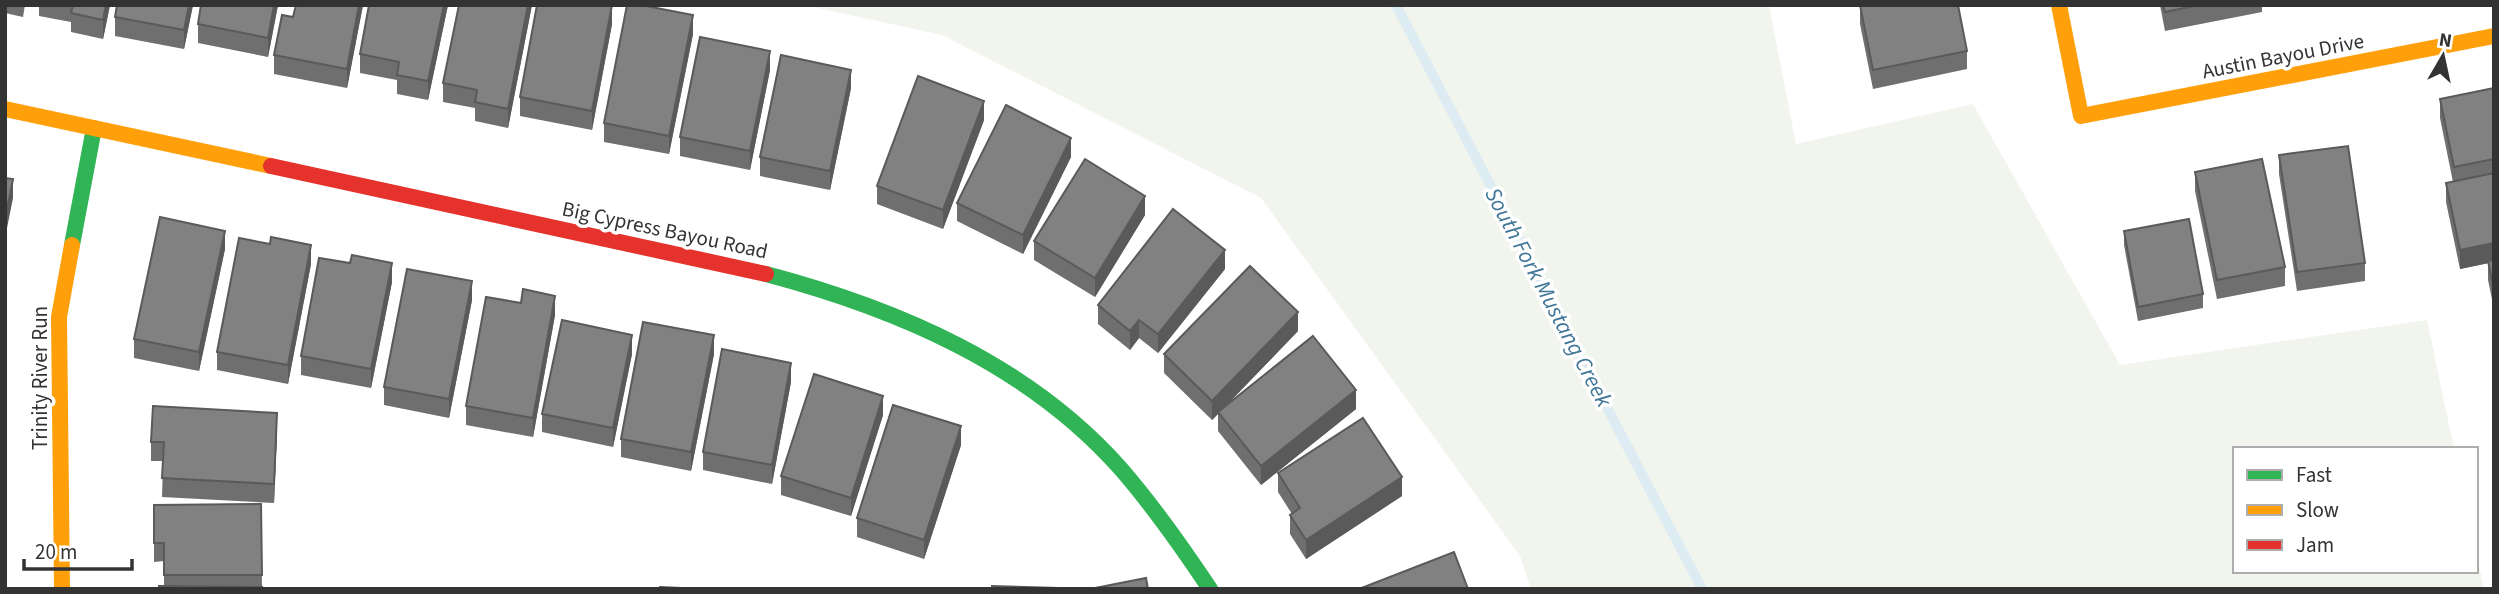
<svg xmlns="http://www.w3.org/2000/svg" width="2499" height="594" font-family="'Source Sans 3',sans-serif">
	<style>
		.green { fill: #f1f5ed }
		.lines { fill: none; stroke-linecap: round; stroke-linejoin: round }
		.stream { stroke: #ddebf3; stroke-width: 10 }
		.fast { stroke: #30b455; stroke-width: 16 }
		.slow { stroke: #ff9f0a; stroke-width: 16 }
		.jam { stroke: #e5322d; stroke-width: 16 }
		.wall { fill: #6f6f6f }
		.shaded-wall { fill: #5a5a5a }
		.building { fill: #818181; stroke: #5a5a5a; stroke-width: 2 }
		.labels { text-anchor: middle; stroke-width: 7; stroke-linejoin: round; paint-order: stroke }
		.street-label { font-size: 21px; fill: #333; stroke: #fff }
		.water-label { font-size: 23px; font-style: italic; fill: #3f7597; stroke: #fff }
	</style>
	<rect width="100%" height="100%" fill="#fff"/>
	<polygon class="green" points="804,5 1769,5 1796,144 1973,104 2120,365 2427,320 2454,449 2235,449 2235,571 2476,571 2476,551 2484,589 1531,589 1520,556 1261,198 942,35"/>
	<g class="lines">
		<polyline class="stream" points="1396,5 1702,589"/>
		<g class="fast">
			<polyline points="72,245 94,128"/>
			<path d="M 766,274 C 898,309 1029,365 1121,469 C 1154,507 1182,547 1210,589"/>
		</g>
		<g class="slow">
			<polyline points="2059,5 2081,116 2494,36"/>
			<polyline points="5,109 271,166"/>
			<polyline points="62,589 59,317 72,245"/>
		</g>
		<polyline class="jam" points="271,166 766,274"/>
	</g>
	<g class="wall">
		<polygon points="5,5 25,5 23,17 5,13"/>
		<polygon points="39,5 110,5 103,39 71,32 71,22 39,16"/>
		<polygon points="193,5 184,49 115,36 115,17"/>
		<polygon points="201,5 278,5 268,57 198,43 198,24"/>
		<polygon points="296,5 363,5 347,88 274,74 274,55 293,17"/>
		<polygon points="369,5 448,5 428,100 397,94 397,80 360,73 360,54"/>
		<polygon points="532,5 508,128 475,121 475,108 443,102 443,83"/>
		<polygon points="1860,5 1967,51 1967,69 1873,89 1860,24"/>
		<polygon points="2160,5 2262,5 2262,12 2165,31"/>
		<polygon points="612,24 592,130 520,116 520,97"/>
		<polygon points="693,34 669,154 604,142 604,123"/>
		<polygon points="770,70 750,170 680,156 680,137"/>
		<polygon points="851,88 830,190 760,176 760,157"/>
		<polygon points="2494,88 2494,309 2488,280 2488,263 2460,269 2446,202 2446,183 2453,182 2440,118 2440,99"/>
		<polygon points="984,120 943,229 877,204 877,186"/>
		<polygon points="2279,155 2365,263 2365,281 2297,291 2279,174"/>
		<polygon points="1071,157 1023,254 957,221 957,203"/>
		<polygon points="2195,172 2285,267 2285,286 2217,299 2195,191"/>
		<polygon points="1145,215 1095,297 1034,260 1034,241"/>
		<polygon points="2124,231 2203,294 2203,308 2138,321 2124,245"/>
		<polygon points="270,244 311,264 288,384 217,370 217,352"/>
		<polygon points="225,249 199,371 134,358 134,339"/>
		<polygon points="1225,269 1158,353 1139,338 1130,350 1098,324 1098,305"/>
		<polygon points="392,282 371,388 301,375 301,356"/>
		<polygon points="472,300 449,418 384,405 384,387"/>
		<polygon points="521,303 555,315 533,437 466,425 466,406"/>
		<polygon points="1298,331 1224,408 1356,409 1261,485 1218,431 1218,414 1212,420 1164,373 1164,354"/>
		<polygon points="632,354 613,447 542,432 542,414"/>
		<polygon points="714,354 691,471 621,457 621,439"/>
		<polygon points="791,382 772,484 703,470 703,452"/>
		<polygon points="883,415 851,516 781,495 781,476"/>
		<polygon points="277,432 274,503 162,497 163,461 151,461 151,442"/>
		<polygon points="961,445 924,559 857,537 857,518"/>
		<polygon points="1278,473 1402,496 1306,559 1290,534 1290,515 1292,514 1278,492"/>
		<polygon points="261,504 262,587 164,586 164,561 154,562 154,505"/>
	</g>
	<g class="shaded-wall">
		<polygon points="106,5 110,5 103,39 103,20"/>
		<polygon points="189,5 193,5 184,49 184,30"/>
		<polygon points="274,5 278,5 268,57 268,38"/>
		<polygon points="359,5 363,5 347,88 347,69"/>
		<polygon points="444,5 448,5 428,100 428,81"/>
		<polygon points="528,5 532,5 508,128 508,109"/>
		<polygon points="612,5 612,24 592,130 592,111"/>
		<polygon points="693,15 693,34 669,154 669,136"/>
		<polygon points="770,51 770,70 750,170 750,151"/>
		<polygon points="851,70 851,88 830,190 830,171"/>
		<polygon points="984,101 984,120 943,229 943,210"/>
		<polygon points="1071,138 1071,157 1023,254 1023,235"/>
		<polygon points="13,179 13,198 5,238 5,220"/>
		<polygon points="1145,196 1145,215 1095,297 1095,278"/>
		<polygon points="225,231 225,249 199,371 199,352"/>
		<polygon points="2494,243 2494,262 2460,269 2460,250"/>
		<polygon points="311,245 311,264 288,384 288,365"/>
		<polygon points="1225,250 1225,269 1158,353 1158,334"/>
		<polygon points="392,263 392,282 371,388 371,369"/>
		<polygon points="472,281 472,300 449,418 449,399"/>
		<polygon points="555,296 555,315 533,437 533,418"/>
		<polygon points="1298,312 1298,331 1212,420 1212,401"/>
		<polygon points="1139,320 1139,338 1130,350 1130,331"/>
		<polygon points="632,335 632,354 613,447 613,428"/>
		<polygon points="714,335 714,354 691,471 691,452"/>
		<polygon points="791,363 791,382 772,484 772,465"/>
		<polygon points="1356,390 1356,409 1261,485 1261,466"/>
		<polygon points="883,396 883,415 851,516 851,498"/>
		<polygon points="277,413 277,432 274,503 274,484"/>
		<polygon points="961,426 961,445 924,559 924,540"/>
		<polygon points="1402,477 1402,496 1306,559 1306,540"/>
	</g>
	<g class="building">
		<polygon points="73,5 106,5 103,20 71,13"/>
		<polygon points="117,5 189,5 184,30 115,17"/>
		<polygon points="201,5 274,5 268,38 198,24"/>
		<polygon points="296,5 359,5 347,69 274,55 282,15 293,17"/>
		<polygon points="369,5 444,5 428,81 397,75 399,62 360,54"/>
		<polygon points="459,5 528,5 508,109 475,102 477,90 443,83"/>
		<polygon points="537,5 612,5 592,111 520,97"/>
		<polygon points="627,5 641,5 693,15 669,136 604,123"/>
		<polygon points="1860,5 1958,5 1967,51 1873,70"/>
		<polygon points="2163,5 2199,5 2165,12"/>
		<polygon points="700,37 770,51 750,151 680,137"/>
		<polygon points="781,55 851,70 830,171 760,157"/>
		<polygon points="918,76 984,101 943,210 877,186"/>
		<polygon points="2494,88 2494,159 2454,167 2440,99"/>
		<polygon points="1006,105 1071,138 1023,235 957,203"/>
		<polygon points="2348,146 2365,263 2297,272 2279,155"/>
		<polygon points="1085,159 1145,196 1095,278 1034,241"/>
		<polygon points="2262,159 2285,267 2217,280 2195,172"/>
		<polygon points="2494,173 2494,243 2460,250 2446,183"/>
		<polygon points="5,178 13,179 5,220"/>
		<polygon points="1173,209 1225,250 1158,334 1139,320 1130,331 1098,305"/>
		<polygon points="160,217 225,231 199,352 134,339"/>
		<polygon points="2189,219 2203,294 2138,307 2124,231"/>
		<polygon points="271,237 311,245 288,365 217,352 239,238 270,244"/>
		<polygon points="352,255 392,263 371,369 301,356 319,258 350,263"/>
		<polygon points="2494,260 2494,290 2488,261"/>
		<polygon points="1250,266 1298,312 1212,401 1164,354"/>
		<polygon points="407,269 472,281 449,399 384,387"/>
		<polygon points="523,289 555,296 533,418 466,406 486,297 521,303"/>
		<polygon points="562,320 632,335 613,428 542,414"/>
		<polygon points="643,322 714,335 691,452 621,439"/>
		<polygon points="1313,336 1356,390 1261,466 1218,412"/>
		<polygon points="722,349 791,363 772,465 703,452"/>
		<polygon points="814,374 883,396 851,498 781,476"/>
		<polygon points="893,405 961,426 924,540 857,518"/>
		<polygon points="153,406 277,413 274,484 162,478 164,442 151,442"/>
		<polygon points="1363,418 1402,477 1306,540 1290,515 1300,508 1278,473"/>
		<polygon points="261,504 262,575 164,575 164,543 154,543 154,505"/>
		<polygon points="1454,552 1468,589 1359,589"/>
		<polygon points="1146,578 1148,589 1090,589"/>
		<polygon points="159,586 262,587 262,589 159,589"/>
		<polygon points="992,586 1058,588 1058,589 992,589"/>
		<polygon points="660,587 703,589 660,589"/>
	</g>
	<g class="labels">
		<g class="street-label">
			<text transform="translate(2283 56) rotate(-11)" y="7">Austin Bayou Drive</text>
			<text transform="translate(665 230) rotate(12)" y="7">Big Cypress Bayou Road</text>
			<text transform="translate(40 378) rotate(-90)" y="7">Trinity River Run</text>
		</g>
		<g class="water-label">
			<text transform="translate(1549 297) rotate(62)" y="8">South Fork Mustang Creek</text>
		</g>
	</g>
	<rect width="2499" height="594" fill="none" stroke="#333333" stroke-width="14"/>
	<rect x="2233" y="447" width="245" height="126" fill="#ffffff" stroke="#adadad" stroke-width="2"/>
	<rect x="2247" y="470" width="35" height="10" fill="#30b455" stroke="#adadad" stroke-width="2"/>
	<text x="2296" y="482" font-size="21" fill="#333333">Fast</text>
	<rect x="2247" y="505" width="35" height="10" fill="#ff9f0a" stroke="#adadad" stroke-width="2"/>
	<text x="2296" y="517" font-size="21" fill="#333333">Slow</text>
	<rect x="2247" y="540" width="35" height="10" fill="#e5322d" stroke="#adadad" stroke-width="2"/>
	<text x="2296" y="552" font-size="21" fill="#333333">Jam</text>
	<g transform="translate(2443 56) rotate(9)" stroke="#ffffff" stroke-width="5" paint-order="stroke">
	<path d="M0-5L12 26L0 18L-12 26Z" fill="#333333"/>
	<text y="-10" font-size="19" font-weight="bold" text-anchor="middle" fill="#333333">N</text>
	</g>
	<path d="M24 559v10h108v-10" fill="none" stroke="#333333" stroke-width="3.5"/>
	<text x="35" y="559" font-size="21" fill="#333333" stroke="#ffffff" stroke-width="5" paint-order="stroke">20 m</text>
</svg>
